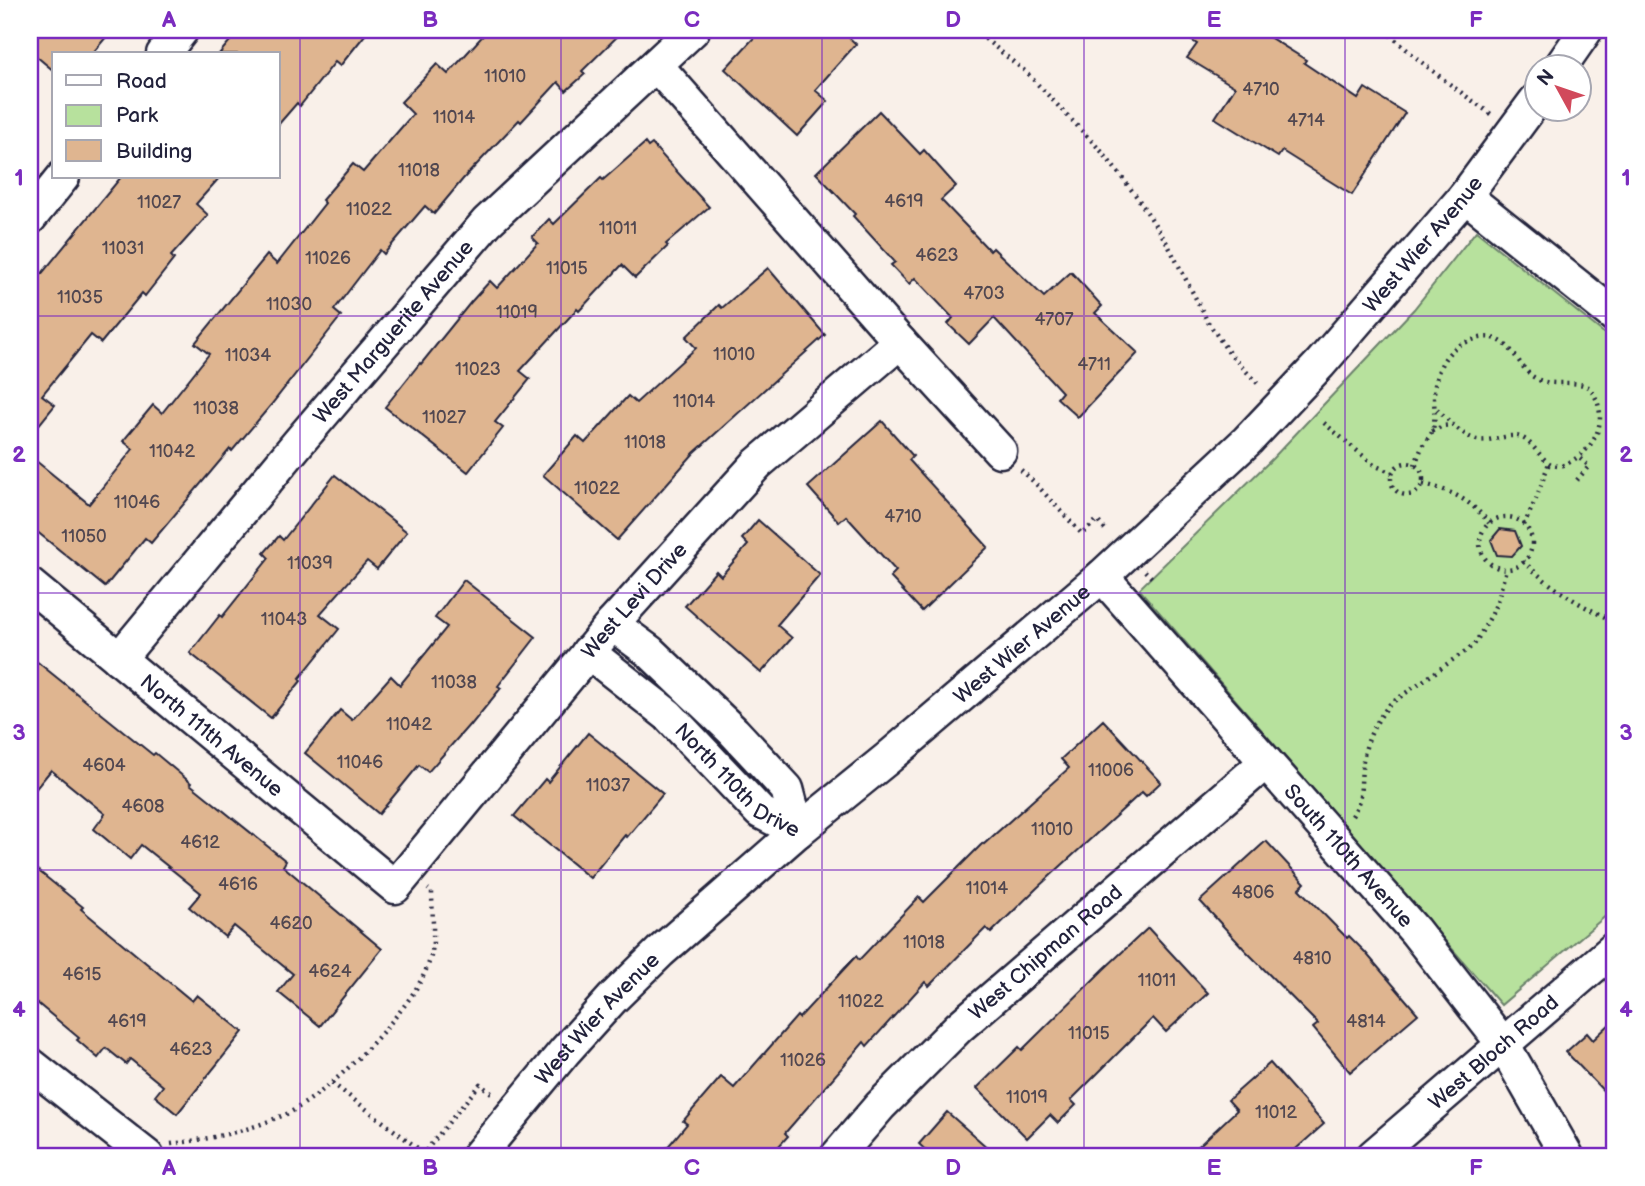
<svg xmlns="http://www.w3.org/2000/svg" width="1645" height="1186" font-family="'Balsamiq Sans',sans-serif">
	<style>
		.green { fill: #b7e19d; stroke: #6c826c; stroke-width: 2 }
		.building { fill: #dfb590; stroke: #22223b; stroke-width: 2 }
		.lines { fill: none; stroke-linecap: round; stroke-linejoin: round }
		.street-casing { stroke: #22223b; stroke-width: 37 }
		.path { stroke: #22223b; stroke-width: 4.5; stroke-dasharray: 2 5; stroke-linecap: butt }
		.street { stroke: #fff; stroke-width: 32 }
		.grid { fill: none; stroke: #7b2cbf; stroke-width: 2; stroke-opacity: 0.55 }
		.labels { text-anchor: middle; stroke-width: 5; stroke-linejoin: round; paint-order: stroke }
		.number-label { font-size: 18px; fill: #514750 }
		.street-label { font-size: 21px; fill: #22223b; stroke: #fff }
		.neatline { fill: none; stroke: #7b2cbf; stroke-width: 2.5 }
		.grid-label { font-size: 23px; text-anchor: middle; font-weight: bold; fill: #7b2cbf }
	</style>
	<rect width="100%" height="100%" fill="#f9f0e9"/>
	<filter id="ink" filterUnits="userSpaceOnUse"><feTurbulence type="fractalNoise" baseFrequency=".0143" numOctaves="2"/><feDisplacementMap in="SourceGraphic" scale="14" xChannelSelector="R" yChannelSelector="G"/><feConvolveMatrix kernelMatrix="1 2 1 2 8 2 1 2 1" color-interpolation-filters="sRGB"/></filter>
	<g filter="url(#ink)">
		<polygon class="green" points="1476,231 1615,342 1615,908 1501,1005 1139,589 1272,459 1414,309"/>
		<g class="building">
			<polygon points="30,30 112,30 92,54 54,54 54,71 30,51"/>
			<polygon points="239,30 369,30 340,66 335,62 300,106 297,103 278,125 278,54 219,54"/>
			<polygon points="488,30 624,30 582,71 585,74 566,91 558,82 521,122 519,120 463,179 434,214 425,206 384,254 380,250 334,310 341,316 271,405 232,451 230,449 151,543 145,538 105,587 30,526 30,456 89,504 133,449 123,441 153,405 162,413 209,354 195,343 267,255 277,264 325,203 322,200 353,164 363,172 413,114 401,102 437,64 448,74"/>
			<polygon points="761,30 841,30 856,44 815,90 828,101 797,136 725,69"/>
			<polygon points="1175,30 1258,30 1306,60 1304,63 1358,99 1365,88 1405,113 1352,195 1282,151 1278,157 1215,118 1235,87 1187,58 1197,44"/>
			<polygon points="879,111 920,154 924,150 956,186 941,200 990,251 993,248 1044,297 1071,272 1102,306 1095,313 1138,353 1078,417 1057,398 1062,392 994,318 969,344 948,324 953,318 915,278 909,284 891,265 895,262 853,216 855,214 816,173"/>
			<polygon points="645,143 648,147 652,144 709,207 666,244 668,246 635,278 622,265 579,311 577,309 520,371 530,379 495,422 503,428 468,472 385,407 420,363 421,364 471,302 490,281 497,288 538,243 532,237 549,219 554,224 601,178 603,180"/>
			<polygon points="121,177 220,177 196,204 208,215 171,256 174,259 145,296 142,293 101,343 91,335 42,395 55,405 30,436 30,288"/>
			<polygon points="768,268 825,335 694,453 617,540 543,475 577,436 585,443 628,396 636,403 696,348 686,337 719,305 722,308"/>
			<polygon points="882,421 913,456 909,460 988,547 922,611 890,577 896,571 846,516 839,522 808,487"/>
			<polygon points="335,475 407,532 377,569 367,561 320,614 339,629 299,679 301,681 271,718 190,653 220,615 222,617 269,558 264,553 279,536 283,540"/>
			<polygon points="758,520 820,575 777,625 792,638 761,673 685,606 716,571 721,576 748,545 742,539"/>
			<polygon points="1500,529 1515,531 1521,546 1512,556 1497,555 1491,540"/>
			<polygon points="464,580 536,637 498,686 501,688 471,725 470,724 428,772 419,765 379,814 305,753 340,710 352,720 391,676 400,685 447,627 435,618"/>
			<polygon points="30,656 153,755 155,753 191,783 190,784 286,861 283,866 382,949 320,1026 278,992 293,974 234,926 225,937 189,907 201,893 141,845 130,859 94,829 105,814 51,770 30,796"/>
			<polygon points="1103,720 1161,782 1146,796 1142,792 1037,888 991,933 986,928 929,986 925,982 867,1046 864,1042 785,1133 788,1136 770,1156 660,1156 687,1124 683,1121 721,1077 734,1088 797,1016 799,1018 856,956 859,960 919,897 924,902 983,843 984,844 1069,768 1061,759"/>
			<polygon points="588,733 663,794 627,837 625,835 590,878 514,816 545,779 548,782"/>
			<polygon points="1266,841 1305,883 1299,889 1347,938 1349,936 1365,952 1418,1014 1350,1072 1313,1028 1318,1024 1246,951 1200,901"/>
			<polygon points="30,864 83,907 81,909 192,1001 197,995 243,1032 177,1114 155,1096 163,1086 130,1059 126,1064 106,1048 98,1058 77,1040 79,1038 30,997"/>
			<polygon points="1148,928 1208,993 1166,1032 1153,1018 1071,1100 1076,1105 1058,1123 1050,1115 1027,1138 977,1088 1019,1047 1022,1050 1104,969"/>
			<polygon points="1615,1019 1615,1103 1566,1052 1587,1033 1593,1040"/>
			<polygon points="1270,1063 1324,1124 1288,1156 1188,1156 1237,1110 1228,1100"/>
			<polygon points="947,1112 997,1156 932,1156 919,1144"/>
		</g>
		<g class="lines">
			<g class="street-casing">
				<g id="street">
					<polyline points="163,54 182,30"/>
					<polyline points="656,65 900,342 1000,451"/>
					<polyline points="1561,66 1586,30"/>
					<polyline points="1465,196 1615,316"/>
					<polyline points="30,218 63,177"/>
					<path id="s1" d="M 1102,576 L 1415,931 L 1503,1044 L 1567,1156"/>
					<path id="s2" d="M 30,585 L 395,887 L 612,624 L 757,464 L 900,342"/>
					<polyline points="612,624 650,652 734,732 787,789 798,831"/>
					<path id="s3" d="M 588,652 L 668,715 L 760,812 L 798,831"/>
					<path id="s4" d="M 119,659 L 298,443 L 487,222 L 693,30"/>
					<polyline points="30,1064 147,1156"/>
					<path id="s5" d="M 478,1156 L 565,1051 L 613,998 L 660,952 L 798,831 L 888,758 L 1102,576 L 1247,441 L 1320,364 L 1465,196 L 1536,100"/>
					<path id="s6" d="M 837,1156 L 880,1106 L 959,1027 L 1266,762"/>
					<path id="s7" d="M 1373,1156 L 1615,948"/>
				</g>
			</g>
			<g class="path">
				<polyline points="974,30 1026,72 1103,153 1137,197 1167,243 1208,322 1229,353 1260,386"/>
				<path d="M 1385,30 C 1418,61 1454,88 1491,114"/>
				<polyline points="1324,423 1374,465 1392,473"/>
				<polyline points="1432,431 1443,426 1453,425"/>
				<circle cx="1407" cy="479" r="16"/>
				<path d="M 1415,465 C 1417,459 1420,452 1423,445 C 1425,441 1430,437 1432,432 C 1436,421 1434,406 1434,395 C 1435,373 1444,351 1464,343 C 1474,339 1486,335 1496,339 C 1515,346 1520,371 1537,379 C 1552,387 1572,379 1589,387 C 1608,411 1601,440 1578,457 C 1572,461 1565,466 1558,466 C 1542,465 1535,442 1520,437 C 1512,434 1502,438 1494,439 C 1488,440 1483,441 1477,440 C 1462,436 1446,418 1435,407"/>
				<polyline points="1021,470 1035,483 1082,534 1097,520 1107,532"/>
				<polyline points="1577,480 1589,466 1578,457"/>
				<path d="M 1423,484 C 1450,490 1471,500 1489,523"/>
				<circle cx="1506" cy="543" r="26"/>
				<polyline points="1524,525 1536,499 1549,463"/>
				<path d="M 1523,561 C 1552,589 1580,605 1615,622"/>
				<polyline points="1145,571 1153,579"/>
				<path d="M 1352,816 C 1363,798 1360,787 1362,769 C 1364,744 1374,723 1390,704 L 1474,645 L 1492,614 L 1499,596 L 1506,569"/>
				<polyline points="332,1083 424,1153 480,1084 494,1095"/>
				<path d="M 171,1144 C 207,1139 241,1133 274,1119 C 281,1116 288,1114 294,1110 C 329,1089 359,1059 386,1028 C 404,1007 423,984 431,956 C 435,943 432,908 432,892 L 428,889"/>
			</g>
			<use href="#street" class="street"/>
		</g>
	</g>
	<path class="grid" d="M 300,30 L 300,1156M 561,30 L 561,1156M 822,30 L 822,1156M 1084,30 L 1084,1156M 1345,30 L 1345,1156M 30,316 L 1615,316M 30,593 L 1615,593M 30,870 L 1615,870"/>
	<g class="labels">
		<g class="number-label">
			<text x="505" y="82">11010</text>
			<text x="1261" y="95">4710</text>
			<text x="454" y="123">11014</text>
			<text x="1306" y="126">4714</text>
			<text x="419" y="176">11018</text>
			<text x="904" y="207">4619</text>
			<text x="159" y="208">11027</text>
			<text x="369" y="215">11022</text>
			<text x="618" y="234">11011</text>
			<text x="123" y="254">11031</text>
			<text x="937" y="261">4623</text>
			<text x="328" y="264">11026</text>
			<text x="567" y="274">11015</text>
			<text x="984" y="299">4703</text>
			<text x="80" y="303">11035</text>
			<text x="289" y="310">11030</text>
			<text x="517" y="318">11019</text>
			<text x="1054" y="325">4707</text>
			<text x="734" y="360">11010</text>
			<text x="248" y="361">11034</text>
			<text x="1094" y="370">4711</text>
			<text x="478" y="375">11023</text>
			<text x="694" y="407">11014</text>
			<text x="216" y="414">11038</text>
			<text x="444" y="423">11027</text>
			<text x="645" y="448">11018</text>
			<text x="172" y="457">11042</text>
			<text x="597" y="494">11022</text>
			<text x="137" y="508">11046</text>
			<text x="903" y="522">4710</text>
			<text x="84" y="542">11050</text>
			<text x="310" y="569">11039</text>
			<text x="284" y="625">11043</text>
			<text x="454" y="688">11038</text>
			<text x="409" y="730">11042</text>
			<text x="360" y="768">11046</text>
			<text x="104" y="771">4604</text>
			<text x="1111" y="776">11006</text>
			<text x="608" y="791">11037</text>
			<text x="143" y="812">4608</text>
			<text x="1052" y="835">11010</text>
			<text x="200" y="848">4612</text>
			<text x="238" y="890">4616</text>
			<text x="987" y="894">11014</text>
			<text x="1253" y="898">4806</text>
			<text x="291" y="929">4620</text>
			<text x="924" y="948">11018</text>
			<text x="1312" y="964">4810</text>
			<text x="330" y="977">4624</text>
			<text x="82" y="980">4615</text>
			<text x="1157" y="986">11011</text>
			<text x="861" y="1007">11022</text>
			<text x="127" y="1027">4619</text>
			<text x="1366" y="1027">4814</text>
			<text x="1089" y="1039">11015</text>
			<text x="191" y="1055">4623</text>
			<text x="803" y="1066">11026</text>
			<text x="1027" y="1103">11019</text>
			<text x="1276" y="1118">11012</text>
		</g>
		<g class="street-label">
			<text dy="7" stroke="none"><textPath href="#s5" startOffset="1316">West Wier Avenue</textPath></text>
			<text dy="7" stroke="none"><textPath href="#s4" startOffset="427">West Marguerite Avenue</textPath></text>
			<text dy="7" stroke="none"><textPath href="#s2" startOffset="847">West Levi Drive</textPath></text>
			<text dy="7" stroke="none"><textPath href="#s5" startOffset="749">West Wier Avenue</textPath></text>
			<text dy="7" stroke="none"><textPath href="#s2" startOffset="236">North 111th Avenue</textPath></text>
			<text dy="7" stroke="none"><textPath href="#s3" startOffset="198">North 110th Drive</textPath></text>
			<text dy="7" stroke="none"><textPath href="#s1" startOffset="373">South 110th Avenue</textPath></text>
			<text dy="7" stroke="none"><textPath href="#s6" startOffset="292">West Chipman Road</textPath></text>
			<text dy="7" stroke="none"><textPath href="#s5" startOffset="182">West Wier Avenue</textPath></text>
			<text dy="7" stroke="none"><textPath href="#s7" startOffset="159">West Bloch Road</textPath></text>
		</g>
	</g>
	<rect width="1645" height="1186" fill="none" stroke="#fff" stroke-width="77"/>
	<rect x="52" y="52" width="228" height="126" fill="#ffffff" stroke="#a7a7b1" stroke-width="2"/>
	<rect x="66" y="75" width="35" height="10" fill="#ffffff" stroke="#a7a7b1" stroke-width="2"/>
	<text x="116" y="88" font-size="21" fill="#22223b">Road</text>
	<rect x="66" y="105" width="35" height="21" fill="#b7e19d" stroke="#a7a7b1" stroke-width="2"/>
	<text x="116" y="122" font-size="21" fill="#22223b">Park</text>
	<rect x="66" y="140" width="35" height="21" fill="#dfb590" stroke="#a7a7b1" stroke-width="2"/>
	<text x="116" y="158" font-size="21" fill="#22223b">Building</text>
	<g transform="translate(1558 88) rotate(310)"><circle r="33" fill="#ffffff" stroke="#a7a7b1" stroke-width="2"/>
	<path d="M0-5L12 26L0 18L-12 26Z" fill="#d1495b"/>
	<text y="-10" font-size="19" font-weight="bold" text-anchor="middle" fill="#22223b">N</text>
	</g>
	<rect x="38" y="38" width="1568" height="1110" class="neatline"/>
	<g class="grid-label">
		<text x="169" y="27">A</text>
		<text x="430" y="27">B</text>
		<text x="692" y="27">C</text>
		<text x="953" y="27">D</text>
		<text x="1214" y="27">E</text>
		<text x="1476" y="27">F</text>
		<text x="19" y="185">1</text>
		<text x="1626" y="185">1</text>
		<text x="19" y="462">2</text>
		<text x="1626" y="462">2</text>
		<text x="19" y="740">3</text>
		<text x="1626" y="740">3</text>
		<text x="19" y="1017">4</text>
		<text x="1626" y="1017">4</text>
		<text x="169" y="1175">A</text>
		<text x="430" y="1175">B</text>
		<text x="692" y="1175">C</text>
		<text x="953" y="1175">D</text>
		<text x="1214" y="1175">E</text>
		<text x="1476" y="1175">F</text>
	</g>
</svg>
